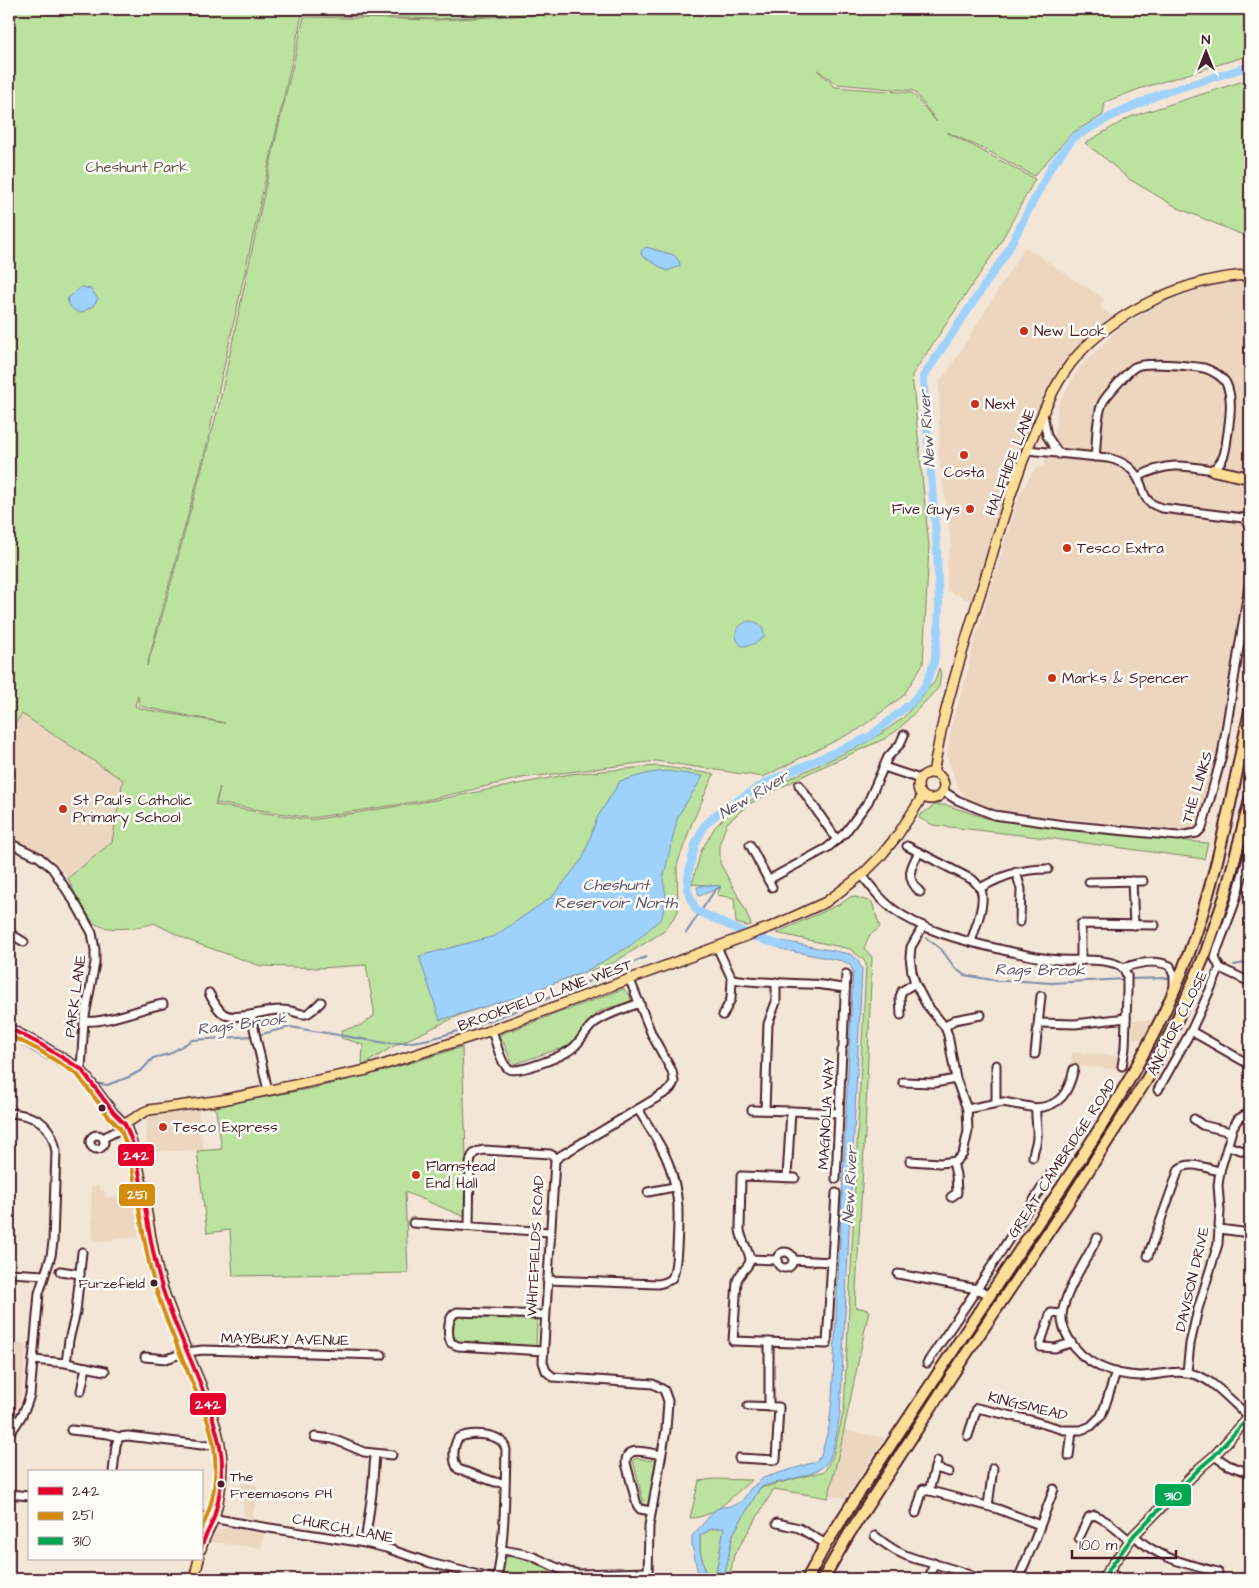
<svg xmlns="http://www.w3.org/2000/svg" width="1259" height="1588" font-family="'Architects Daughter',sans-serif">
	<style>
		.built { fill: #ecd6c0 }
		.green { fill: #bbe39f; stroke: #828165; fill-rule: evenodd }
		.water { fill: #9ed2fc; stroke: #7c8aa8 }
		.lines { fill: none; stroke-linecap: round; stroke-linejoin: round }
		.stream { stroke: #7c8aa8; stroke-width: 2 }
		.canal { stroke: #9ed2fc; stroke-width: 8 }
		.minor-casing { stroke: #4a1f2b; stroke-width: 11 }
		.major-casing { stroke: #4a1f2b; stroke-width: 12 }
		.highway-casing { stroke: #4a1f2b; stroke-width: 14 }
		.minor { stroke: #fdfcf7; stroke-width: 7 }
		.major { stroke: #fdde96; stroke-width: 9 }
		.highway { stroke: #fdde96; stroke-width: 10 }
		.bus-1-casing { stroke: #fdfcf7; stroke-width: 8 }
		.bus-2-casing { stroke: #fdfcf7; stroke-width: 8 }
		.bus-3-casing { stroke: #fdfcf7; stroke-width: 8 }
		.bus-1 { stroke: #e4002b; stroke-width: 4 }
		.bus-2 { stroke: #d48b09; stroke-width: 4 }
		.bus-3 { stroke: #00a651; stroke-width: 4 }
		.poi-dot { fill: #c8321e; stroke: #fdfcf7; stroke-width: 2 }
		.bus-dot { fill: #4a1f2b; stroke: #fdfcf7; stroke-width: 2 }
		.labels { text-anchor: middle; stroke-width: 5; stroke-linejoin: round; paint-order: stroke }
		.bus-label { font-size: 14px; fill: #4a1f2b; stroke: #fdfcf7; text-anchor: end }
		.park-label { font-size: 15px; fill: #665048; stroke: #fdfcf7 }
		.poi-label { font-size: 15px; fill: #4a1f2b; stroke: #fdfcf7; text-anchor: start }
		.street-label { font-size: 15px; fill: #4a1f2b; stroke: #fdfcf7 }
		.water-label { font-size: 16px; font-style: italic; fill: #63556a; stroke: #fdfcf7 }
		.line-badge { stroke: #fdfcf7; stroke-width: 2 }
		.badge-label { font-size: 14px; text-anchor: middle; font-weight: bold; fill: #fff }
	</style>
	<rect width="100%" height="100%" fill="#f3e6d7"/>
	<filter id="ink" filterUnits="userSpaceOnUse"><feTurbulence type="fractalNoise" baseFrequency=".02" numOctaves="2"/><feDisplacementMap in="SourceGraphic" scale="10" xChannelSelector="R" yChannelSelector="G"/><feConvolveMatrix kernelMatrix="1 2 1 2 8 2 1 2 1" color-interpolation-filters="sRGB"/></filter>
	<g filter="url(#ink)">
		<g class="built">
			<polygon points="1025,247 1104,299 1100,307 1114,317 1058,372 1010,474 1008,486 973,602 947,591 947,562 951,543 939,455 939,382 948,371"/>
			<polygon points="1250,281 1250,528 1248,529 1243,587 1217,752 1197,825 1190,829 1181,830 1002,812 982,807 967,799 958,787 947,757 951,725 967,675 974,642 1019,495 1034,470 1043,466 1054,441 1058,405 1079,368 1120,327 1164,302 1210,286"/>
			<polygon points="22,714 123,780 112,842 68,878 57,863 48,856 9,838 9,732"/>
			<polygon points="1133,1020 1153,1020 1145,1039 1133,1039"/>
			<polygon points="1072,1052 1120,1056 1118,1067 1115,1069 1071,1066"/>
			<polygon points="198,1110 204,1150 146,1152 147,1115"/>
			<polygon points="99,1186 100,1190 104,1189 105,1197 136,1195 142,1237 93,1242 91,1187"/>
			<polygon points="9,1343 27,1344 22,1390 19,1403 14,1414 9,1420"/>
			<polygon points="844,1430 885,1438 845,1498 829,1495"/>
			<polygon points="241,1481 258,1486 252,1520 244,1514"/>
			<polygon points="224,1528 264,1533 261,1548 210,1542 216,1532"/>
		</g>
		<g class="green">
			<path d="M 9,9 L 615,9 L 439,19 L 302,15 L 205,452 L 147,666 L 163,613 L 219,405 L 277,133 L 304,17 L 439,20 L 629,9 L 657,9 L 702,15 L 672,9 L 1250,9 L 1250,55 L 1139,89 L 1105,102 L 1103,115 L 1071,134 L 1034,176 L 988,151 L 947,132 L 1035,179 L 999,245 L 912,375 L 929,546 L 923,664 L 903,696 L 859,729 L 763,777 L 656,761 L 522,778 L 427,800 L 311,818 L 216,803 L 220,787 L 215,805 L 311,820 L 430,801 L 570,774 L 657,766 L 714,774 L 692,823 L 677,865 L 678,912 L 663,932 L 613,963 L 460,1015 L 392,1047 L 362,1066 L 363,1045 L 355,1042 L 341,1038 L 342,1030 L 359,1026 L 374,1016 L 374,1010 L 366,965 L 320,968 L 261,966 L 190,941 L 154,923 C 140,928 105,933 93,922 L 77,898 L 68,878 L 112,842 L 123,780 L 22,714 L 9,732 ZM 817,70 L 837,84 L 914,91 L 937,122 L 912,93 L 835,87 ZM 138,696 L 139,706 L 225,723 L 142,709 L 135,706 Z"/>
			<polygon points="1250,79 1250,238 1178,208 1129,179 1107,160 1085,143 1130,117"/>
			<polygon points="939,668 941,673 939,687 899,729 884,739 811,772 749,804 727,823 720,842 720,863 745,909 751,925 747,926 736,923 734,898 717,895 720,888 719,886 692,884 701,851 715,827 729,813 782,782 866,743 883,732 903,718 935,681"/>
			<polygon points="935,805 946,805 986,818 1089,831 1208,843 1204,859 1055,839 933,825 919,818 920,815"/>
			<polygon points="852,896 872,902 880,927 869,936 864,948 872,957 865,1132 855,1307 869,1310 841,1444 828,1498 774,1489 734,1555 729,1579 724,1579 733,1534 760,1488 825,1471 833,1455 844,1410 866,964 863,959 850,949 776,933 840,904"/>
			<polygon points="624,989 630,996 631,1003 617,1010 614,1006 596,1013 597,1017 577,1040 561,1052 558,1049 515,1064 511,1061 504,1043 499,1044 499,1037 501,1034"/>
			<path d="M 462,1047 C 464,1104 467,1161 467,1218 L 405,1192 L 408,1273 L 233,1276 L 230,1230 L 207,1233 L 197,1151 L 222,1149 L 216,1111 L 213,1107 L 319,1087 L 407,1064 Z"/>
			<path d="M 464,1314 L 468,1314 L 469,1317 L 498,1319 L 503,1316 L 514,1316 L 516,1319 L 532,1320 L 532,1317 L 537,1319 L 536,1347 L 466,1342 L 466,1344 C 448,1340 448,1321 464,1314 Z"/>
			<polygon points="653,1457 656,1458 657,1462 649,1503 648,1505 642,1507 641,1505 643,1501 633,1460 637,1458 651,1461"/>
			<path d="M 714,1479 L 752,1480 C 733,1494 716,1518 690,1518 L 699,1481 Z"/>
			<polygon points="724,1528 715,1579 707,1579 700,1551 700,1536 711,1529"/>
			<polygon points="508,1556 530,1561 550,1571 550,1574 556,1577 564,1579 521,1579 505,1575 503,1572 504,1560"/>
		</g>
		<g class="water">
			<polygon points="646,247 674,255 679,261 680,266 667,271 642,256 641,251"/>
			<path d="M 81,287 L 91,289 L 98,299 L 93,306 L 81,313 C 72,310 70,308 67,299 Z"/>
			<path d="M 749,621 C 759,622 764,626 764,637 C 757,643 751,646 742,646 C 731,636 736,625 749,621 Z"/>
			<polygon points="666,771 703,776 678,816 663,879 666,896 662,918 630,946 586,971 521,996 440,1020 419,956 495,936 553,896 583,858 597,818 620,781 650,773"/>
			<polygon points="704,885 720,886 720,888 699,896 697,887"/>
			<path d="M 782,941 L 850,954 L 857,959 L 862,969 L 840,1415 C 837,1428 834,1455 826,1464 C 814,1477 780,1481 763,1486 L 760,1488 L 733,1534 L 724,1579 L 715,1579 L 724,1528 L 711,1529 L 700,1536 L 700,1551 L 707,1579 L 699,1579 L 692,1545 L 692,1536 L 716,1509 L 722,1507 L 732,1506 L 742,1501 L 750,1489 L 763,1478 L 815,1462 L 821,1456 L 829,1427 L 832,1400 L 853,971 L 850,965 L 843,961 L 780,949 Z"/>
		</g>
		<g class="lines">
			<g class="stream">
				<polyline points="686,933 715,890 720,887"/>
				<polyline points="926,938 941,949 955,968 964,975 998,981 1023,981 1051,983 1125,979"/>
				<polyline points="1234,965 1250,962"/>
				<polyline points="1129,979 1170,978"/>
				<polyline points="258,1035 290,1027 386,1043"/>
				<path d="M 389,1043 C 420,1044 446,1035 475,1025 C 533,1006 590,981 646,957"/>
				<polyline points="9,1051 13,1042 15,1041 75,1076 85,1079"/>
				<polyline points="95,1083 107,1085 129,1077 142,1070 153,1058 169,1054 192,1040 253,1036"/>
			</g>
			<path class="canal" d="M 790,947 C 761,942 723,923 696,910 L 687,889 L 689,871 L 695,845 L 704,826 L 719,812 L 767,782 L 869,737 L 911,703 L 925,686 L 934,663 L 938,633 L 939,605 L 937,548 L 923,377 L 1007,252 L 1051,167 L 1073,138 L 1110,117 L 1160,94 L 1250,66"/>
			<g class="minor-casing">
				<g id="minor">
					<polyline points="1043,414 1047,436 1059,454"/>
					<path d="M 1027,450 L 1108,458 C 1125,462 1135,469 1141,485 C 1143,490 1144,497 1148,500 C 1151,505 1157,506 1162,508 L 1243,518 L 1250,526"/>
					<path d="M 1095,457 C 1097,441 1096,418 1102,404 C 1104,398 1129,370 1135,367 C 1145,361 1191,366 1204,368 C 1211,370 1222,376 1226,383 C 1233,397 1230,417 1228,432 C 1225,449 1227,458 1213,470 C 1183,465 1166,462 1138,477"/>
					<polyline points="884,767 920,779"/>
					<polyline points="799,785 837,840"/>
					<polyline points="943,791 957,800 994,815 1064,825 1178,836 1197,833 1202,828 1222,755 1250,579"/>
					<polyline points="9,843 39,857 52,868 77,906 92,933 95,950 95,963 84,1021 81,1069"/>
					<polyline points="750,845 772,887"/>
					<path d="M 907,846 L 973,880 C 976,883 979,886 981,890 C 986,903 975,928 971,942"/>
					<path d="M 919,852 C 910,868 905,878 920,892"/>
					<polyline points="1016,872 1021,889 1020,922"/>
					<path d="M 862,875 C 872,888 880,899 893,909 C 924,932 966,941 1003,950 C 1022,954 1041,959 1060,960 C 1077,961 1110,957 1123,968"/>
					<polyline points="768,880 827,848 845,833 868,802 888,757 900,744 904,735"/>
					<polyline points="1132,881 1134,925"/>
					<polyline points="1089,882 1143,881"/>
					<path d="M 980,888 C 1004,875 1021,869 1048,869"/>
					<polyline points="9,933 24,942"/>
					<path d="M 717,947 L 732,979 C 757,983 784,983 810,984 C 822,984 833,987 845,988"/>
					<polyline points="1081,961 1081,924 1155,925"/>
					<path d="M 1123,968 C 1137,963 1156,959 1170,966 L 1174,976 L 1174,986"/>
					<polyline points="1220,968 1215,958 1217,950 1234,905 1250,848"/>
					<polyline points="1220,968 1250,982"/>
					<polyline points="630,980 652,1035 672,1071 674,1082 671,1088 668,1091 560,1156 555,1160 543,1362 546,1371 553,1377 653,1384 664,1390 668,1401 666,1430 649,1526 648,1579"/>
					<path d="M 209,993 C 221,1017 225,1019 251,1015 L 268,1091"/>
					<path d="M 251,1015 C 261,1013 272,1009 283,1010 C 306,1011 300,1023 321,1002"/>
					<polyline points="723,1015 731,999 732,979"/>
					<polyline points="901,1015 900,997 902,991 915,983"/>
					<path d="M 84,1021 C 105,1024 141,1008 163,1004"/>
					<polyline points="1039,1023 1075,1024 1126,1018"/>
					<polyline points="945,1027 954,1020 981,1015"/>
					<polyline points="9,1028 40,1044 81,1069 114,1113 125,1124 117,1131 103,1138"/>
					<path d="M 492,1030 C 495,1039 501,1065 509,1069 C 519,1074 566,1055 574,1047 C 583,1039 586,1028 597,1021 C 609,1013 626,1008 640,1003"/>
					<polyline points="1191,1031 1245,1062"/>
					<polyline points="843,1044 846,974"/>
					<polyline points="1035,1054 1041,996"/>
					<polyline points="996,1065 996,1103"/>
					<polyline points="1122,1066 1125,1048 1127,991 1127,975 1123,968"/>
					<polyline points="903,1082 934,1083 956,1079"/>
					<polyline points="1158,1090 1191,1031 1220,968"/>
					<path d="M 1036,1108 C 1061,1106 1068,1093 1074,1069"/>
					<path d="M 967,1109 L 1003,1102 L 1036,1108 C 1035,1118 1038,1129 1037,1137 C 1037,1144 1033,1150 1033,1157"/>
					<polyline points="752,1110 791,1111 787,1177"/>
					<polyline points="765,1110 768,1024 776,1002 776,982"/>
					<polyline points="791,1111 839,1113"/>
					<path d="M 9,1113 C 36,1115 52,1123 56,1152 L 53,1242 L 51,1256 L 39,1293 L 30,1395 C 26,1410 19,1422 9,1434"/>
					<polyline points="1194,1119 1202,1125 1231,1132"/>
					<circle cx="97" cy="1142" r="7"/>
					<polyline points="1228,1146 1250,1153"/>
					<polyline points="910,1161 940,1163 956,1161 963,1154 968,1131 967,1109 956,1079 948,1035 945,1027 926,1004 915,983 912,972 910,957 911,947 923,926"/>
					<path d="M 795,1178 L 741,1176 L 740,1230 C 741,1240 751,1254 750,1261 C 748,1268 739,1273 737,1281 L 733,1341 L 827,1344 L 836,1193"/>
					<polyline points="836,1179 842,1050"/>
					<polyline points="648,1192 674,1187"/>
					<polyline points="951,1197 957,1193 956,1175 953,1162"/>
					<polyline points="413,1223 550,1232"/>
					<path d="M 469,1226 L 470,1164 C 471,1155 474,1151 484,1150 L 550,1154 L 557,1158"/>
					<polyline points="1219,1229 1250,1233"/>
					<path d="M 1097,1238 C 1086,1261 1066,1289 1062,1314 C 1061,1322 1065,1332 1069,1339 C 1083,1364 1112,1375 1140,1376 C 1159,1376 1177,1368 1196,1375 C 1215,1381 1234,1404 1249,1417"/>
					<circle cx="785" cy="1260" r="8"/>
					<path d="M 1148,1256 L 1179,1169 C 1191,1160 1207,1169 1220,1171"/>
					<polyline points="750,1259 777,1260"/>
					<polyline points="793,1260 832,1262"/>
					<polyline points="60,1271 80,1274"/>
					<polyline points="9,1273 44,1275"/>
					<polyline points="898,1274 977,1289 990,1295"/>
					<path d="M 547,1280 L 658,1284 C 663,1283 669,1282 672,1278 C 678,1269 679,1209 677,1197 C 676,1189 674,1181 672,1174 C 666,1151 650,1129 638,1109"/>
					<polyline points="1062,1314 1051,1313 1050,1315 1041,1342 1041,1347 1055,1348 1071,1343"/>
					<path d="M 543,1351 L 458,1346 L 451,1343 C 447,1335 447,1316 457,1312 L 545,1315"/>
					<polyline points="145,1357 166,1359 187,1352 203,1350 382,1355"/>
					<polyline points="33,1360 66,1363 105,1371"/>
					<polyline points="66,1363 69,1340 76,1312 82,1252"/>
					<polyline points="927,1363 977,1289 1052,1172"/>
					<polyline points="1187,1372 1190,1344 1198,1309 1218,1244 1220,1211 1218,1185 1220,1171 1233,1127 1238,1119 1250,1112"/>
					<polyline points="81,1391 86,1367"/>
					<polyline points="769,1407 769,1342"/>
					<polyline points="71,1430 108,1434 119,1437 128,1436 202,1445 220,1444"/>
					<polyline points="968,1436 977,1408 1030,1420 1064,1430 1081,1430 1091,1426 1101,1416 1105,1406 1116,1372"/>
					<polyline points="315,1437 333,1439 364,1452 392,1455"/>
					<polyline points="1069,1456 1072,1431"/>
					<polyline points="1214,1456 1228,1465 1250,1473"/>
					<polyline points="739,1458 776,1460 779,1407 748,1406"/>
					<polyline points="937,1461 935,1468 949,1472"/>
					<polyline points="113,1472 116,1445 119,1437"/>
					<polyline points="929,1491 935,1468"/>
					<polyline points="9,1494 29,1496"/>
					<polyline points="988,1506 993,1468"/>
					<path d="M 651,1511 L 640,1509 L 637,1505 L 626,1463 C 625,1444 650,1453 661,1455"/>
					<polyline points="916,1513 923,1489 998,1509 1040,1525"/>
					<polyline points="201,1516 244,1524 365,1543 386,1548 430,1563 495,1579"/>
					<polyline points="777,1523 799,1528 826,1544"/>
					<path d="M 1134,1535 C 1154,1557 1189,1565 1218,1572"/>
					<path d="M 875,1536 C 887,1546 901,1555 916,1559 C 937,1565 958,1569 979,1579"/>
					<polyline points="1079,1538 1089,1517 1095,1515 1109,1523 1129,1540"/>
					<polyline points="365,1543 372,1493 375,1454"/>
					<path d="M 502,1550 C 513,1552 524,1553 534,1557 C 550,1564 562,1572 579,1574 L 648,1572"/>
					<polyline points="1107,1571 1117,1577 1117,1579"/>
					<path d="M 497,1579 C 505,1537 505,1494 506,1450 C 503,1432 471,1432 458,1438 C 453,1447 452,1460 458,1469 L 495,1482 L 505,1483"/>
					<polyline points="929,1579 934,1563"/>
					<polyline points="1018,1579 1034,1542 1054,1489"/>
				</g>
			</g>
			<g class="major-casing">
				<g id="major">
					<path d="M 933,773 C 937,753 940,733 945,714 C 957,665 973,617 988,569 C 1002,521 1016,474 1036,429 C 1047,403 1058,378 1076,357 C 1117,310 1189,277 1250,275"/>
					<circle cx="931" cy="786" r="13"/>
					<path d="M 201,1549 C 204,1537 210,1529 214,1518 C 219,1501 222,1479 222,1462 C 221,1435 210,1410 201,1385 C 187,1351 172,1318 161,1283 C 146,1231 146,1175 125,1124 L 144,1112 L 149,1110 L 222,1100 L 367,1070 L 492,1030 L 773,926 L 826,902 L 862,875 L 880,857 L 897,836 L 923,796"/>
					<polyline points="194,1579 199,1559"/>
					<polyline points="1102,1579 1134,1535 1201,1467 1214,1456 1250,1416"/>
				</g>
			</g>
			<g class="highway-casing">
				<g id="highway">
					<polyline points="1213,470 1250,478"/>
					<path d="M 807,1579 L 826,1544 L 851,1505 C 909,1418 965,1332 1023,1245 C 1082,1157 1144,1068 1183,969 C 1216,886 1231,797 1250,711"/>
					<polyline points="823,1579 849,1534 956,1369 1067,1204 1147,1079 1177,1020 1206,952 1225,896 1250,800"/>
				</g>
			</g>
			<use href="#minor" class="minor"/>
			<use href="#major" class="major"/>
			<use href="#highway" class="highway"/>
			<g class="bus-1-casing">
				<path id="bus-1" d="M 9,1028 L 40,1044 L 81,1069 L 114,1113 L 125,1124 L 135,1149 C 144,1194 148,1240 161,1284 C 175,1330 199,1373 213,1419 C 217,1434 222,1448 222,1464 C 222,1481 219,1500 214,1517 C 211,1528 204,1536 201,1548"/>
			</g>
			<g class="bus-2-casing">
				<path id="bus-2" d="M 9,1035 L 37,1049 L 77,1074 L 109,1117 L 120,1128 L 129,1151 C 138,1195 142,1242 155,1286 C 165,1319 179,1350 192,1382 C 201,1403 211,1425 214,1447 C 218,1474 214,1505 201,1529"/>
			</g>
			<g class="bus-3-casing">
				<polyline id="bus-3" points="1102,1579 1134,1535 1201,1467 1214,1456 1250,1416"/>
			</g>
			<use href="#bus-1" class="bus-1"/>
			<use href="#bus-2" class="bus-2"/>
			<use href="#bus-3" class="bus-3"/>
		</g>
	</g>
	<g class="poi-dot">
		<circle cx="1024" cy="331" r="5"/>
		<circle cx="975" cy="404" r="5"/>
		<circle cx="964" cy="455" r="5"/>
		<circle cx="970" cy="509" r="5"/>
		<circle cx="1067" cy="548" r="5"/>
		<circle cx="1052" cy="678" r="5"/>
		<circle cx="63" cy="809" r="5"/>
		<circle cx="163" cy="1127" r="5"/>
		<circle cx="416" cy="1175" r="5"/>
	</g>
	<g class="bus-dot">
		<circle cx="102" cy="1108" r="4.5"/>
		<circle cx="154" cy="1283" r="4.5"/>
		<circle cx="221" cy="1484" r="4.5"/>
	</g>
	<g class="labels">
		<g class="bus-label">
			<text x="145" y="1288">Furzefield</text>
			<text x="230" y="1481" text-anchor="start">The<tspan x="230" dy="17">Freemasons PH</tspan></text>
		</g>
		<g class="park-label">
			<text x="137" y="172">Cheshunt Park</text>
		</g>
		<g class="poi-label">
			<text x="1034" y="336">New Look</text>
			<text x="985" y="409">Next</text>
			<text x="964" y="477" text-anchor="middle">Costa</text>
			<text x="960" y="514" text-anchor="end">Five Guys</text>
			<text x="1077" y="553">Tesco Extra</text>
			<text x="1062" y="683">Marks &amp; Spencer</text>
			<text x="73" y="805">St Paul's Catholic<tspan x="73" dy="17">Primary School</tspan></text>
			<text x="173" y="1132">Tesco Express</text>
			<text x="426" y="1171">Flamstead<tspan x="426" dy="17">End Hall</tspan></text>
		</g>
		<g class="street-label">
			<text transform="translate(1010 462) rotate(-69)" y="5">HALFHIDE LANE</text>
			<text transform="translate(1197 787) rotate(-73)" y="5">THE LINKS</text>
			<text transform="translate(545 995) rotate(-20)" y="5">BROOKFIELD LANE WEST</text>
			<text transform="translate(75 996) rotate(-82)" y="5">PARK LANE</text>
			<text transform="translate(1177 1023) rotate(-63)" y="5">ANCHOR CLOSE</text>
			<text transform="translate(826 1114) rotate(-87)" y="5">MAGNOLIA WAY</text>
			<text transform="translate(1062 1158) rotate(-57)" y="5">GREAT CAMBRIDGE ROAD</text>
			<text transform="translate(535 1246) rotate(-87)" y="5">WHITEFIELDS ROAD</text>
			<text transform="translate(1192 1279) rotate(-77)" y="5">DAVISON DRIVE</text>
			<text transform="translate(285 1339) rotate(1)" y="5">MAYBURY AVENUE</text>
			<text transform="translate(1028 1406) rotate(14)" y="5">KINGSMEAD</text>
			<text transform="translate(343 1528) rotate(11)" y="5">CHURCH LANE</text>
		</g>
		<g class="water-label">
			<text transform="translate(926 429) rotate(-94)" y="6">New River</text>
			<text transform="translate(753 794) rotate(-31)" y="6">New River</text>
			<text x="616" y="890">Cheshunt<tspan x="616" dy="18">Reservoir North</tspan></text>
			<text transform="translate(1040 969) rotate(1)" y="6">Rags Brook</text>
			<text transform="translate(242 1023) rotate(-7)" y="6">Rags Brook</text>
			<text transform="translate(849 1185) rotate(-87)" y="6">New River</text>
		</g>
	</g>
	<g class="line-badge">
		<rect x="117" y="1143" width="38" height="24" rx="5" fill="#e4002b"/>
		<rect x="118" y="1183" width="38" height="24" rx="5" fill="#d48b09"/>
		<rect x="189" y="1392" width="38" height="24" rx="5" fill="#e4002b"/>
		<rect x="1154" y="1483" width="38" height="24" rx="5" fill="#00a651"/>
	</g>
	<g class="badge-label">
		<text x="136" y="1160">242</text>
		<text x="137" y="1199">251</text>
		<text x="208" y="1409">242</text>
		<text x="1173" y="1500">310</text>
	</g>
	<rect width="1259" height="1588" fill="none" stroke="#fdfcf7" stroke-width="30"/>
	<rect x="15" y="15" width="1229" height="1558" fill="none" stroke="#4a1f2b" stroke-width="2" filter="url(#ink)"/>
	<rect x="28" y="1470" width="175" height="90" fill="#fdfcf7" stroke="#b5a4a5"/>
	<rect x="38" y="1487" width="25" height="8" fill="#e4002b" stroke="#b5a4a5"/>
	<text x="72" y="1496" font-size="15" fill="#4a1f2b">242</text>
	<rect x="38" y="1512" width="25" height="8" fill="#d48b09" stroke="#b5a4a5"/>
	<text x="72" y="1520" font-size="15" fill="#4a1f2b">251</text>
	<rect x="38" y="1537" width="25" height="8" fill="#00a651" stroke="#b5a4a5"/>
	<text x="72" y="1546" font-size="15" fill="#4a1f2b">310</text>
	<g transform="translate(1206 52)" stroke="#fdfcf7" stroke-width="4" paint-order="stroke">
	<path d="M0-4L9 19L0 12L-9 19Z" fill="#4a1f2b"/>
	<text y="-8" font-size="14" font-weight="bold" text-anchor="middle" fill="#4a1f2b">N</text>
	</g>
	<path d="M1072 1550v8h104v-8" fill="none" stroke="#4a1f2b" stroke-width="2.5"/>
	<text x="1079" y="1550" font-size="15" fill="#4a1f2b" stroke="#fdfcf7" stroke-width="4" paint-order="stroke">100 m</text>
</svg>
